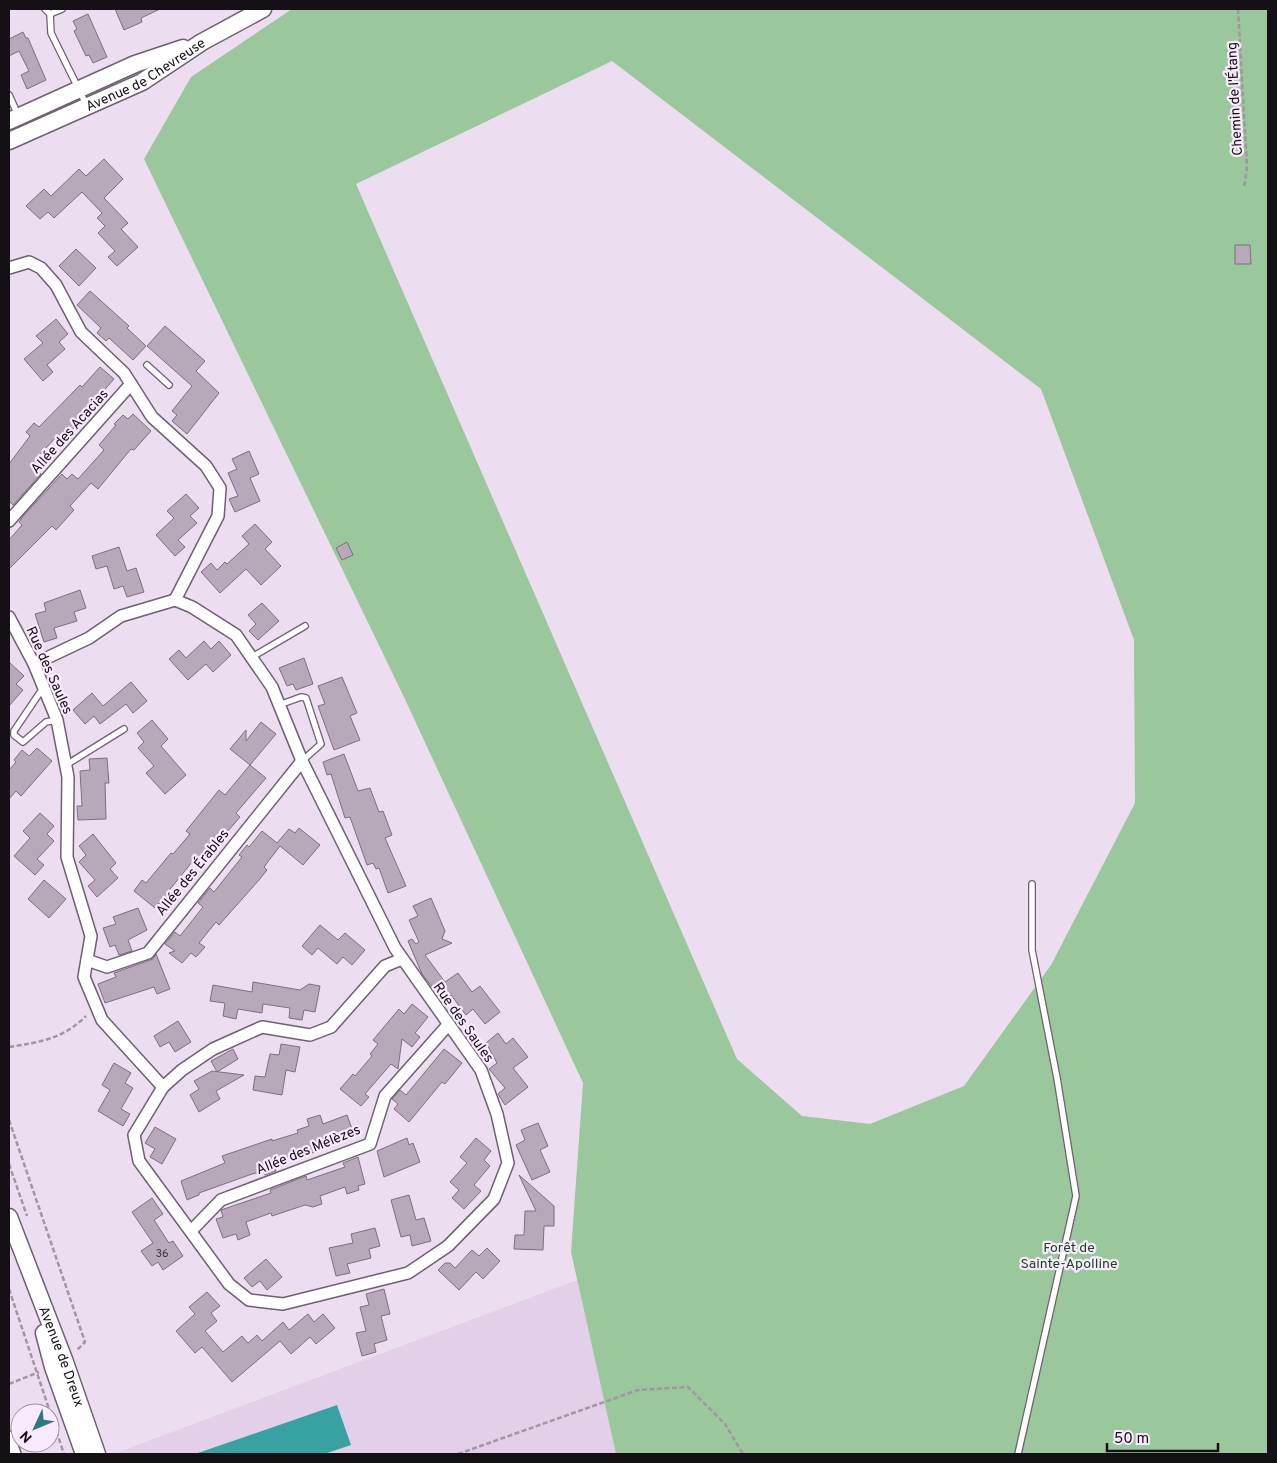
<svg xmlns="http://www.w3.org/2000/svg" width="1277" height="1463" font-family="Overpass,sans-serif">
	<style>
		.built { fill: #e3cfe8 }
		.green { fill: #9ac79b; fill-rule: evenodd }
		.water { fill: #38a2a3 }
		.building { fill: #b7a8ba; stroke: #7d6f80 }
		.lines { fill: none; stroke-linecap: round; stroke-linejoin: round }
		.lane-casing { stroke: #6e6071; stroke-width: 8 }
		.street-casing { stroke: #6e6071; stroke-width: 14 }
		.secondary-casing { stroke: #6e6071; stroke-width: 19 }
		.path { stroke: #a295a4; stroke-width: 2.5; stroke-dasharray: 5 2.5; stroke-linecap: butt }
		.lane { stroke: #fff; stroke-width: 5.5 }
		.street { stroke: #fff; stroke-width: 11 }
		.secondary { stroke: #fff; stroke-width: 16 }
		.labels { text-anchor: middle; stroke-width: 4.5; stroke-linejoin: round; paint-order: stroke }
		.number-label { font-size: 11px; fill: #3e353f }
		.street-label { font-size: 14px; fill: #150f16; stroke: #faeafe }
		.park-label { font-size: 14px; fill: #17481c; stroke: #faeafe }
	</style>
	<rect width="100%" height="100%" fill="#edddf0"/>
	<polygon class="built" points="577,1280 616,1454 120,1454 119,1452"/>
	<path class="green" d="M 292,9 L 1268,9 L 1268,1454 L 616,1454 L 571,1252 L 583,1083 L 403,695 L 144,159 L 191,77 ZM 612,61 L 1041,389 L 1134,640 L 1135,803 L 1051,965 L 964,1086 L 870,1124 L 802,1116 L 737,1059 L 356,184 Z"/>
	<polygon class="water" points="337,1405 351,1445 324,1454 195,1454"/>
	<g class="building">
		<polygon points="115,9 160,9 141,18 142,22 124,30"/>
		<polygon points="88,14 107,57 93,63 89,55 86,56 74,31 77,29 73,21"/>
		<polygon points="23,32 26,38 28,38 46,80 27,89 21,75 29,71 19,51 9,56 9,39"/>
		<polygon points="104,159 123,179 104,198 128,223 121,229 138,247 117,266 108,257 115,251 98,233 105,226 97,218 102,213 82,192 54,218 48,212 40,219 26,206 44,189 51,196 79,169 86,176"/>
		<polygon points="1235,245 1250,245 1251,264 1235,264"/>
		<polygon points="76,249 96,268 79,286 59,266"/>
		<polygon points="90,291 129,326 127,328 146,346 133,360 109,338 106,341 97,333 101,328 77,305"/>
		<polygon points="56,319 68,334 59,342 65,349 47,365 53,372 43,381 24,359 43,343 36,336"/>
		<polygon points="165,326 205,361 196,371 219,393 187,434 172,421 177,415 172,411 192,386 147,346"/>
		<polygon points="100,367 114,379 92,404 96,407 87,417 85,415 63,440 58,435 35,460 37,462 33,467 41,474 13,505 9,501 9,464 30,436 26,432 34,423 39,427 80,385 82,387"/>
		<polygon points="133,414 151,431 134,450 131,449 98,489 91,483 70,506 74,510 56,530 52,526 9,569 9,540 22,525 19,522 24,515 62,474 67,479 72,474 78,479 104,450 99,445 116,425 114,424 123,415 128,419"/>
		<polygon points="249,451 259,474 250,478 260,501 235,512 229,499 238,496 228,473 237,469 232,459"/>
		<polygon points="186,494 199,508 190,516 197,523 178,540 185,547 175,556 156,535 174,518 167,511"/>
		<polygon points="255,524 272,542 265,549 281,566 261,585 246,569 220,593 201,572 211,563 217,570 225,562 227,564 249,544 242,536"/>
		<polygon points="347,542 353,555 342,560 336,548"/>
		<polygon points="119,547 127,571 136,568 144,592 127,597 123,586 114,589 107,566 96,569 92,556"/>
		<polygon points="80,590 86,608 74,612 77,621 54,628 57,638 44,642 35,614 46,611 44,603"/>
		<polygon points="262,603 279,621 258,640 249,631 256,624 248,615"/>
		<polygon points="204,641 211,649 219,641 231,655 213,672 206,664 188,680 169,659 179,650 186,658"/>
		<polygon points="304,658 313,684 296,690 293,684 287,686 279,668"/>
		<polygon points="9,662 24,676 16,684 23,690 9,706"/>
		<polygon points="342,677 357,713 350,716 360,740 334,750 318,706 325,704 318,686"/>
		<polygon points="131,682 147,701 133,713 126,704 100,724 94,716 85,724 73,710 92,693 103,706"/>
		<polygon points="152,720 168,739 161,746 186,775 165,794 146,773 154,766 138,748 144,742 137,733"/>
		<polygon points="261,722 276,734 250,765 230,749 246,730 246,741"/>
		<polygon points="37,748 52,761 21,796 16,791 9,799 9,770 16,762 14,760 22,750 29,756"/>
		<polygon points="344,754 358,791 370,788 379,812 383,811 392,835 385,838 406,886 388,893 379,868 376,869 373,863 367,865 350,817 345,818 331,774 327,775 323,762"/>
		<polygon points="107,758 109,783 105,783 106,819 78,820 77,806 82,806 80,771 90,770 89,759"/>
		<polygon points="250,765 266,778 236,813 240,817 215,846 197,866 192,862 167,893 172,897 164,907 159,903 155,908 134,891 142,880 146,883 171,853 173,854 190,834 186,831 219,790 225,795"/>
		<polygon points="40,813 54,826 47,834 54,841 37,859 44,865 35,875 14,856 30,838 23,831"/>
		<polygon points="299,828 320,845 303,865 280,846 264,867 267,870 259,880 219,925 216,922 199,943 205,947 196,957 191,953 182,963 169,953 175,951 165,944 175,932 180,936 203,907 198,903 210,888 214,892 242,857 239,855 247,845 249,847 262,831 277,843 289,829 295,833"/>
		<polygon points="93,834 116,863 110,869 118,878 97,897 88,886 95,880 79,862 86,855 79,846"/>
		<polygon points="44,880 66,899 49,918 28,899"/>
		<polygon points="431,898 445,931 442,939 452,943 425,955 445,982 458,973 472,992 480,986 500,1012 485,1024 473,1009 466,1015 451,995 443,1001 422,974 408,941 412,939 416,944 419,942 409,920 418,916 413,906"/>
		<polygon points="138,908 147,930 128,940 132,951 119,955 115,945 110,947 103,928 116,924 113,917"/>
		<polygon points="320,925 338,940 345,933 365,950 352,965 343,957 337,964 318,948 312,955 302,946"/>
		<polygon points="156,954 170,989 157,994 154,987 105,1003 98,984 116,977 114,973 153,959"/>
		<polygon points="253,982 300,990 309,984 320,986 315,1012 304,1010 302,1020 289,1018 290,1008 263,1004 262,1013 238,1009 236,1019 223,1016 225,1003 210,1001 213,985 252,992"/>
		<polygon points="412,1004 428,1017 415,1033 420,1037 412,1047 402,1039 398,1069 391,1064 365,1094 369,1097 361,1106 340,1089 353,1074 355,1076 372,1056 370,1054 378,1044 373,1040 399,1009 404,1014"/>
		<polygon points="178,1021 191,1042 175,1052 169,1042 160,1047 154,1036"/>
		<polygon points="498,1033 506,1044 513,1038 528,1057 513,1068 528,1087 505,1105 498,1094 505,1088 489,1069 497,1063 486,1043"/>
		<polygon points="281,1044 300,1047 295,1072 286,1070 282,1095 253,1090 255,1076 265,1077 270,1054 279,1055"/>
		<polygon points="233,1049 238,1059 217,1072 211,1061"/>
		<polygon points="444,1049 462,1063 445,1084 442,1082 409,1122 394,1109 398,1104 392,1099 400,1090 406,1095"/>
		<polygon points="114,1063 131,1073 125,1083 133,1088 121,1109 130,1114 123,1126 98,1111 110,1090 102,1085"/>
		<polygon points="212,1071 244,1075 216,1091 220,1099 199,1112 190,1095 199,1089 194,1081"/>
		<polygon points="320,1115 323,1124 347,1115 354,1134 323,1145 324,1149 312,1153 310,1149 273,1162 276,1171 265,1175 264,1171 252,1174 199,1193 199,1195 187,1200 181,1181 225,1163 222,1156 272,1139 272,1141 298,1133 297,1130 309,1126 307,1119"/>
		<polygon points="538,1123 548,1146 540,1150 550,1172 532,1180 516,1145 525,1140 521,1130"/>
		<polygon points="155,1127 176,1139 162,1164 150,1157 155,1149 145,1143"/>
		<polygon points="407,1138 409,1145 413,1143 420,1162 384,1177 377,1151"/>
		<polygon points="476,1138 491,1151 484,1160 490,1166 474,1185 481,1191 464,1209 452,1198 459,1190 450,1182 467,1163 460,1157"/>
		<polygon points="358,1157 365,1184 358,1186 359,1190 347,1194 345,1187 320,1196 322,1204 313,1207 305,1205 272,1216 271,1213 246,1222 250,1235 238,1240 236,1234 223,1238 216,1219 223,1217 221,1210 271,1193 270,1190 306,1176 307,1180 345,1167 343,1163"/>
		<polygon points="519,1175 554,1206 554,1226 544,1226 543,1250 514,1249 515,1235 524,1235 525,1211 536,1211"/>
		<polygon points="409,1195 416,1220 424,1218 431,1241 412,1246 410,1235 401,1237 391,1200"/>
		<polygon points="152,1198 163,1214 154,1220 169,1243 173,1241 183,1256 163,1270 158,1262 152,1266 141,1251 153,1243 132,1212"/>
		<polygon points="375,1228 380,1246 369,1249 371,1258 347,1264 350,1273 336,1276 329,1248 353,1243 351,1234"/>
		<polygon points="487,1248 500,1261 483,1279 476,1272 459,1290 438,1270 445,1263 450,1263 455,1268 472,1250 479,1256"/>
		<polygon points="266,1259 282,1277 267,1290 260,1281 252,1287 244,1278"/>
		<polygon points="384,1289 390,1314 381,1316 387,1340 374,1344 376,1352 362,1356 356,1333 366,1331 360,1307 369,1305 366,1294"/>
		<polygon points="207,1292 220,1306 211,1313 217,1321 205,1331 223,1352 242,1336 248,1343 257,1335 262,1341 283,1322 289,1330 308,1314 314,1322 323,1314 335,1328 316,1344 310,1337 291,1354 280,1341 232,1382 202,1347 195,1353 176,1331 195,1314 189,1307"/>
	</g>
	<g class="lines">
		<g class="lane-casing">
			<g id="lane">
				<polyline points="45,9 50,14"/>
				<polyline points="50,14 51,33 87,106"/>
				<polyline points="50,14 62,9"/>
				<polyline points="9,95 18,115"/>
				<polyline points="147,365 169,385"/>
				<polyline points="252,657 305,626"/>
				<polyline points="43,688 14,731 14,735 23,742 46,722 57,720"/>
				<polyline points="279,705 301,697 306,698 321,744 302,761"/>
				<polyline points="66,765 124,729"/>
				<polyline points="1018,1454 1076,1196 1057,1078 1032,950 1032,884"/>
			</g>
		</g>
		<g class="street-casing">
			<g id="street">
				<polyline points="9,268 29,262 41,268 56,285 81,332 124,373 152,417 206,466 220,488 218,516 175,600 192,607 236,635 272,687 302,761 395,948 481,1070 497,1114 508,1163 494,1199 448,1246 408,1273 283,1304 249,1300 229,1284 139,1161 134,1135 163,1087 102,1020 84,977 91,936 67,857 68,777 57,720 34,664 9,617"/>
				<polyline points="9,521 131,384"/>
				<polyline points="34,664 89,638 121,616 175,600"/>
				<polyline points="87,960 107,967 148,953 302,761"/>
				<polyline points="163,1087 182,1070 213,1049 262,1027 310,1035 331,1027 385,966 402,959"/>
				<polyline points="191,1231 221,1200 370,1144 385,1096 448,1025"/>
				<polyline points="9,1437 15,1454"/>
			</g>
		</g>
		<g class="secondary-casing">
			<g id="secondary">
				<polyline points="9,121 135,64 183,48"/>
				<path id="s1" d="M 9,141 L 142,82 L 202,42 L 263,9"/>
				<path id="s2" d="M 9,1217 L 65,1362 L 97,1454"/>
				<polyline points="44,1333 53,1367 84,1454"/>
			</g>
		</g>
		<g class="path">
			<polyline points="1238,9 1247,167 1244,188"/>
			<path d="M 9,1047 C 40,1042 63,1039 86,1016"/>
			<polyline points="9,1120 85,1342 76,1351"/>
			<polyline points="9,1164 27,1216"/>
			<polyline points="9,1289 64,1454"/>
			<polyline points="9,1384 39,1372"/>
			<polyline points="458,1454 638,1390 688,1387 725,1424 743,1454"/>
		</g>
		<use href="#lane" class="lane"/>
		<use href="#street" class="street"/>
		<use href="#secondary" class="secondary"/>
	</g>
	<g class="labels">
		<g class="number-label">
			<text x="162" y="1257">36</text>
		</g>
		<g class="street-label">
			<text dy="5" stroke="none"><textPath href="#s1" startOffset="152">Avenue de Chevreuse</textPath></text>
			<text transform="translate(1234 99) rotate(-93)" y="5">Chemin de l'Étang</text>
			<text transform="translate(69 431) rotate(-48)" y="5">Allée des Acacias</text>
			<text transform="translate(50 670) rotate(66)" y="5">Rue des Saules</text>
			<text transform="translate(192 872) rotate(-51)" y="5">Allée des Érables</text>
			<text transform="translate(464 1022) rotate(55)" y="5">Rue des Saules</text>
			<text transform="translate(308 1149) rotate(-22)" y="5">Allée des Mélèzes</text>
			<text dy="5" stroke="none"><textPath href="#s2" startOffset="149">Avenue de Dreux</textPath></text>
		</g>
		<g class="park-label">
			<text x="1069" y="1252">Forêt de<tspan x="1069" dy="16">Sainte-Apolline</tspan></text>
		</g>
	</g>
	<rect width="1277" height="1463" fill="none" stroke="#150f16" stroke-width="20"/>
	<g transform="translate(35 1428) rotate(226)"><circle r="24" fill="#faeafe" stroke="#9e92a1"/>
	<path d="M0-4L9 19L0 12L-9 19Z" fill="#307683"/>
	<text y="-8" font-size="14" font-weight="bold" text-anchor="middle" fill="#150f16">N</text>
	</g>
	<path d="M1107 1443v8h111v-8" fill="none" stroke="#150f16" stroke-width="2.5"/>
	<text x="1114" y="1443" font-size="15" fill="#150f16" stroke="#faeafe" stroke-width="4" paint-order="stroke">50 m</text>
</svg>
